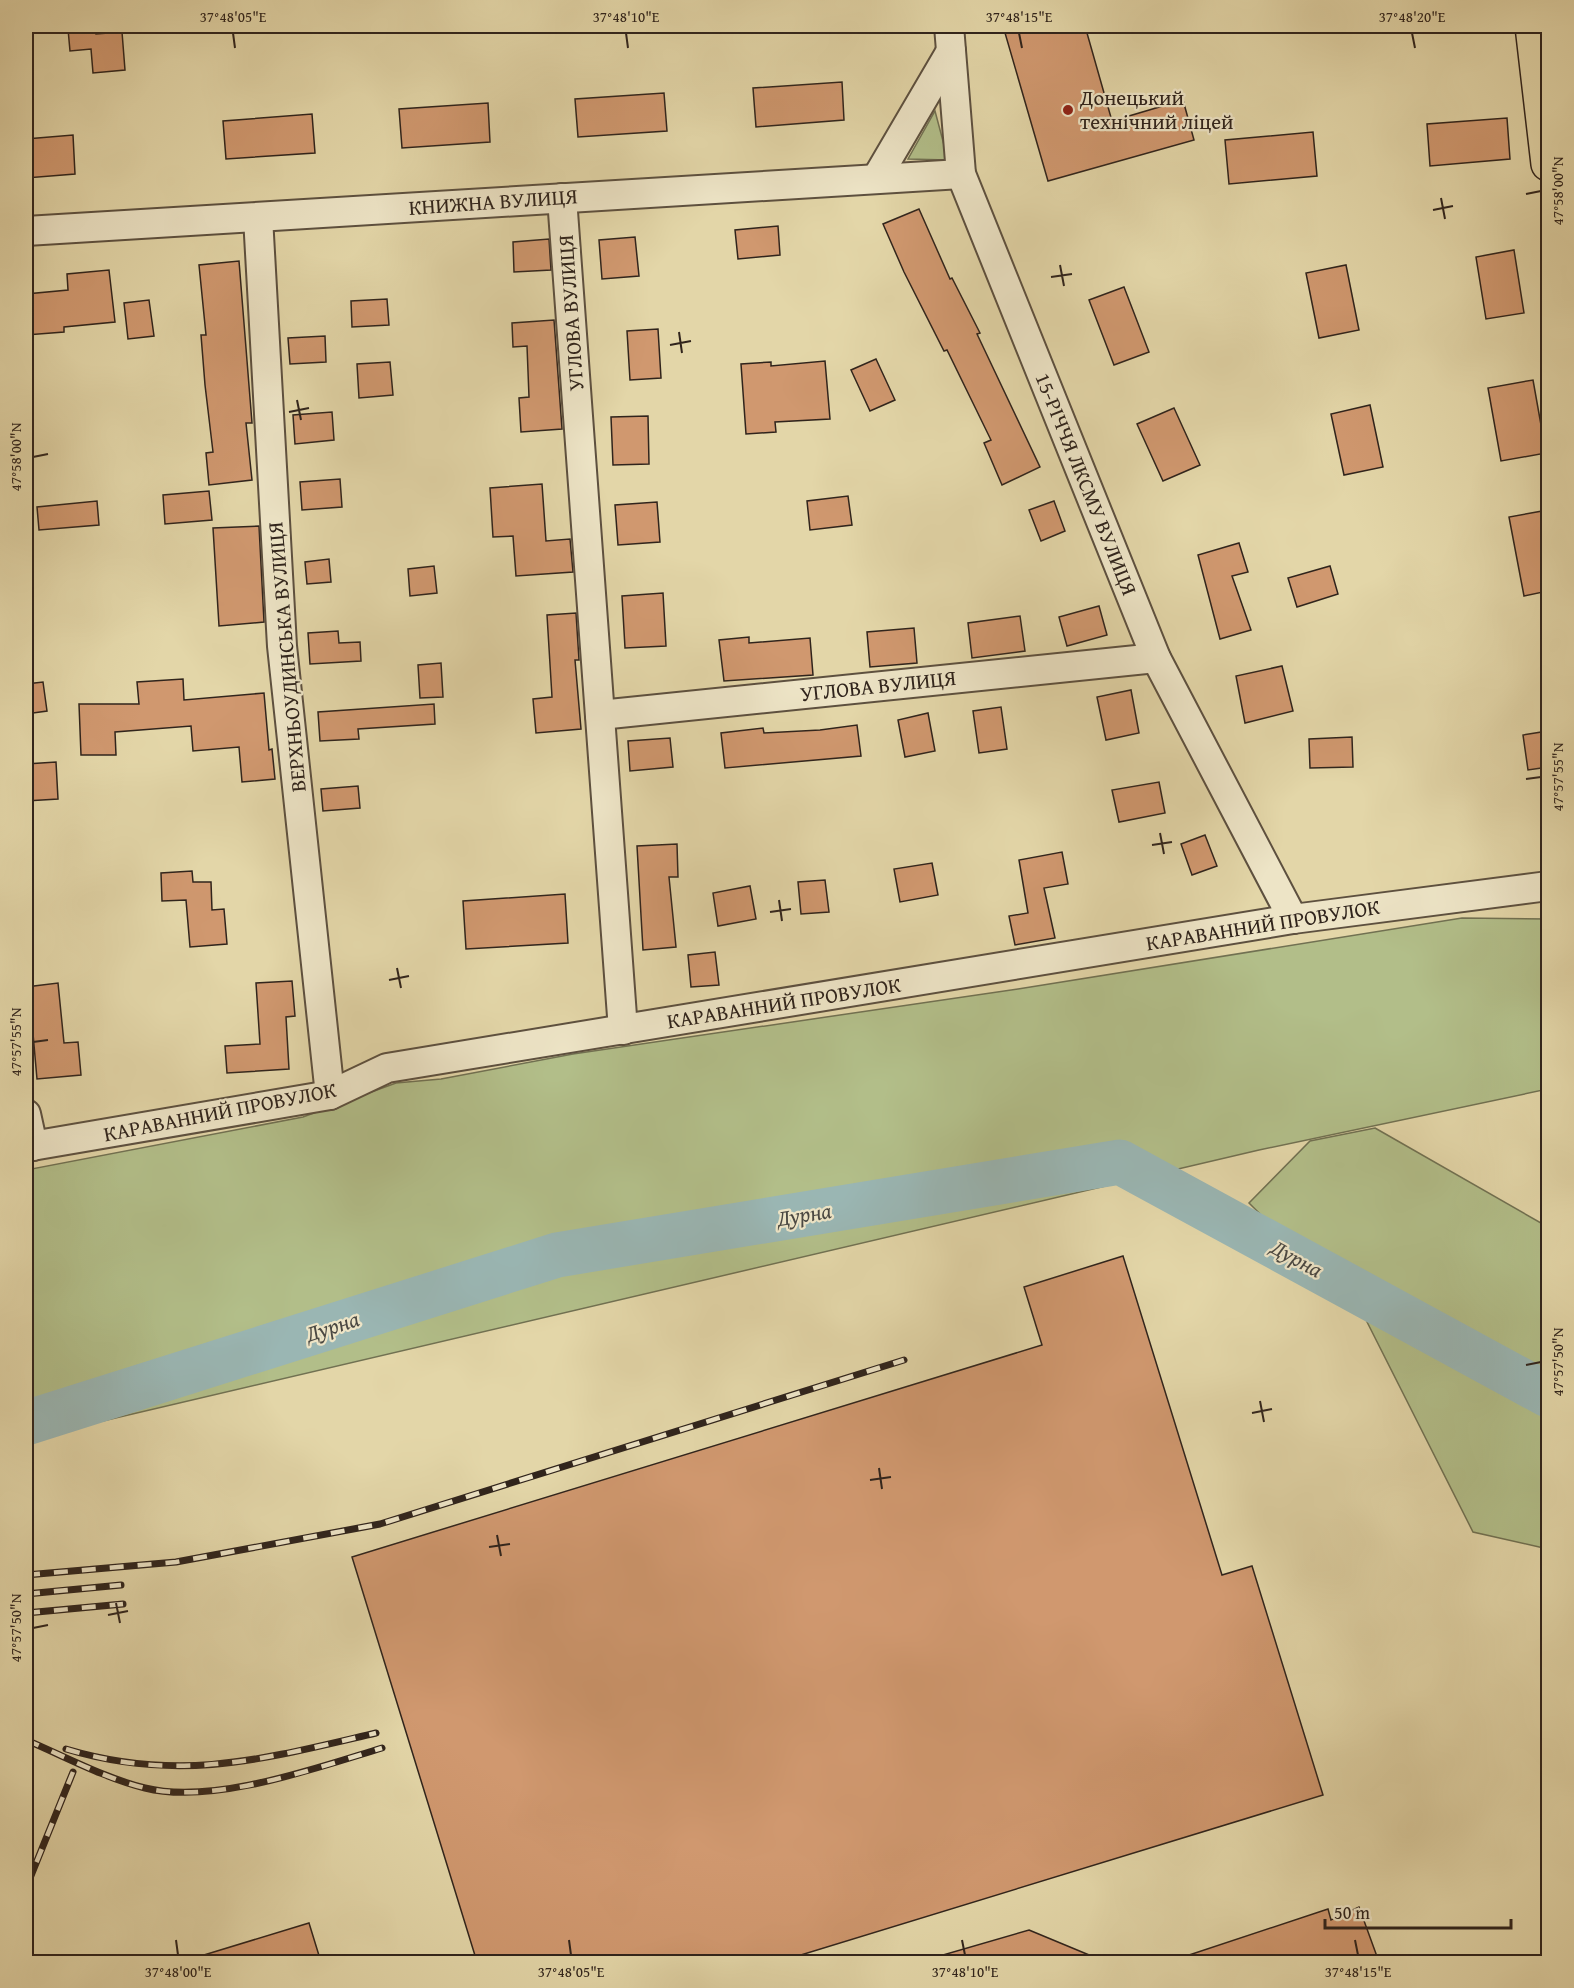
<svg xmlns="http://www.w3.org/2000/svg" width="1574" height="1988" font-family="'Gentium Book Plus',serif">
	<style>
		.green { fill: #b2be89; stroke: #717152; stroke-width: 1.5 }
		.lines { fill: none; stroke-linecap: round; stroke-linejoin: round }
		.river { stroke: #9ab6b3; stroke-width: 45 }
		.building { fill: #d0986f; stroke: #30241c; stroke-width: 1.5 }
		.minor-casing { stroke: #5d503f; stroke-width: 32 }
		.major-casing { stroke: #30241c; stroke-width: 36 }
		.minor { stroke: #ede4c6; stroke-width: 28 }
		.major { stroke: #e3d6a8; stroke-width: 33 }
		.rail-casing { stroke: #30241c; stroke-width: 7 }
		.rail { stroke: #ede4c6; stroke-width: 4.5; stroke-dasharray: 14; stroke-linecap: butt }
		.ticks { fill: none; stroke: #30241c; stroke-width: 2 }
		.poi-dot { fill: #8f2418; stroke: #ede4c6; stroke-width: 2 }
		.labels { text-anchor: middle; stroke-width: 4.5; stroke-linejoin: round; paint-order: stroke }
		.poi-label { font-size: 21px; fill: #30241c; stroke: #ede4c6; text-anchor: start }
		.street-label { font-size: 21px; fill: #30241c; stroke: #ede4c6 }
		.water-label { font-size: 22px; font-style: italic; fill: #4a4842; stroke: #ede4c6 }
		.neatline { fill: none; stroke: #30241c; stroke-width: 2 }
		.ticks-label { font-size: 15px; text-anchor: middle; fill: #30241c }
	</style>
	<rect width="100%" height="100%" fill="#e3d6a8"/>
	<filter id="stains"><feTurbulence type="fractalNoise" baseFrequency=".00333" numOctaves="4"/><feColorMatrix values="0 0 0 0 .2 0 0 0 0 .09 0 0 0 0 .02 0 0 0 .5 -.17"/></filter>
	<radialGradient id="worn" r=".72"><stop offset=".6" stop-color="#630" stop-opacity="0"/><stop offset="1" stop-color="#630" stop-opacity=".3"/></radialGradient>
	<g class="green">
		<polygon points="935,111 948,160 908,159"/>
		<polygon points="1462,918 1548,919 1548,1089 1259,1150 26,1439 26,1170 303,1117 396,1083 441,1079 573,1054 1018,989"/>
		<polygon points="1375,1128 1548,1227 1548,1549 1473,1532 1365,1318 1249,1203 1310,1141"/>
	</g>
	<g class="lines">
		<polyline class="river" points="26,1423 557,1255 1120,1162 1548,1395"/>
	</g>
	<g class="building">
		<polygon points="95,26 96,34 122,32 125,70 93,73 91,49 70,51 68,29"/>
		<polygon points="1003,26 1085,26 1112,121 1183,100 1194,140 1048,181"/>
		<polygon points="842,82 844,120 756,127 753,88"/>
		<polygon points="664,93 667,131 578,137 575,99"/>
		<polygon points="488,103 490,142 402,148 399,109"/>
		<polygon points="312,114 315,153 226,159 223,121"/>
		<polygon points="1507,118 1510,159 1430,166 1427,124"/>
		<polygon points="1313,132 1317,176 1229,184 1225,140"/>
		<polygon points="73,135 75,174 26,178 26,139"/>
		<polygon points="919,209 950,279 952,278 980,333 977,334 1040,467 1002,485 984,443 991,440 947,350 944,351 904,272 883,224"/>
		<polygon points="778,226 780,255 738,259 735,230"/>
		<polygon points="635,237 639,276 602,279 599,240"/>
		<polygon points="549,239 551,270 514,272 513,242"/>
		<polygon points="1514,250 1524,313 1486,319 1476,257"/>
		<polygon points="239,261 252,423 246,423 252,480 209,485 206,453 213,452 205,385 201,335 206,335 199,265"/>
		<polygon points="1346,265 1359,330 1319,338 1306,273"/>
		<polygon points="109,270 115,322 64,327 64,332 26,335 26,294 68,290 67,274"/>
		<polygon points="1124,287 1149,352 1114,365 1089,300"/>
		<polygon points="387,299 389,325 352,327 351,301"/>
		<polygon points="149,300 154,336 128,339 124,303"/>
		<polygon points="554,320 562,429 521,432 519,398 529,397 527,346 513,347 512,323"/>
		<polygon points="658,329 661,378 630,380 627,331"/>
		<polygon points="325,336 326,362 290,364 288,338"/>
		<polygon points="876,359 895,400 870,411 851,370"/>
		<polygon points="825,361 830,419 775,422 776,432 746,434 741,364 771,362 771,366"/>
		<polygon points="390,362 393,395 359,398 357,364"/>
		<polygon points="1533,380 1546,453 1501,461 1488,388"/>
		<polygon points="1370,405 1383,467 1344,475 1331,414"/>
		<polygon points="1174,408 1200,465 1163,481 1137,424"/>
		<polygon points="332,412 334,440 295,444 293,415"/>
		<polygon points="648,416 649,464 613,465 611,417"/>
		<polygon points="340,479 342,507 302,510 300,482"/>
		<polygon points="542,484 546,541 570,539 573,572 516,576 513,536 493,537 490,488"/>
		<polygon points="209,491 212,520 165,524 163,495"/>
		<polygon points="848,496 852,525 810,530 807,501"/>
		<polygon points="97,501 99,525 39,530 37,507"/>
		<polygon points="1054,501 1065,531 1041,541 1029,510"/>
		<polygon points="657,502 660,542 618,545 615,505"/>
		<polygon points="1548,510 1548,591 1524,596 1509,517"/>
		<polygon points="259,526 264,622 219,626 213,528"/>
		<polygon points="1239,543 1248,572 1232,576 1251,630 1220,639 1198,555"/>
		<polygon points="329,559 331,582 307,584 305,562"/>
		<polygon points="434,566 437,593 410,596 408,569"/>
		<polygon points="1330,566 1338,594 1297,607 1288,578"/>
		<polygon points="663,593 666,646 625,648 622,596"/>
		<polygon points="1099,606 1107,635 1067,646 1059,617"/>
		<polygon points="576,613 579,660 575,660 581,729 536,733 533,699 552,697 547,615"/>
		<polygon points="1020,616 1025,651 972,658 968,623"/>
		<polygon points="914,628 917,663 870,667 867,632"/>
		<polygon points="338,631 339,643 360,642 361,661 310,664 308,633"/>
		<polygon points="749,637 749,643 810,638 813,675 724,681 719,640"/>
		<polygon points="441,663 443,697 420,698 418,665"/>
		<polygon points="1282,666 1293,711 1245,723 1236,676"/>
		<polygon points="183,679 184,700 264,693 269,750 272,749 275,779 242,782 239,747 193,751 191,726 115,732 116,755 81,755 79,704 139,704 137,682"/>
		<polygon points="43,682 47,711 26,714 26,684"/>
		<polygon points="1131,690 1139,733 1106,740 1097,697"/>
		<polygon points="434,704 435,724 358,729 359,739 320,741 318,712"/>
		<polygon points="1001,707 1007,749 979,753 973,711"/>
		<polygon points="928,713 935,751 905,757 898,720"/>
		<polygon points="857,725 861,756 725,768 721,733 763,728 764,733 820,730"/>
		<polygon points="1548,731 1548,767 1528,770 1523,735"/>
		<polygon points="1352,737 1353,767 1310,768 1309,739"/>
		<polygon points="670,738 673,767 630,771 628,741"/>
		<polygon points="56,762 58,799 26,801 26,764"/>
		<polygon points="1159,782 1165,813 1119,822 1112,790"/>
		<polygon points="358,786 360,808 323,811 321,789"/>
		<polygon points="1205,835 1217,866 1192,875 1181,844"/>
		<polygon points="677,844 678,877 669,877 676,947 643,950 637,846"/>
		<polygon points="1062,852 1068,884 1044,888 1055,938 1015,945 1009,916 1028,913 1019,860"/>
		<polygon points="932,863 938,895 900,902 894,869"/>
		<polygon points="192,871 193,882 211,882 212,910 224,909 227,944 190,947 186,900 162,901 161,873"/>
		<polygon points="825,880 829,912 801,914 798,882"/>
		<polygon points="750,886 756,919 718,926 713,893"/>
		<polygon points="565,894 568,943 466,949 463,901"/>
		<polygon points="715,952 719,985 691,987 688,955"/>
		<polygon points="292,981 295,1016 286,1017 289,1069 227,1073 225,1046 260,1044 256,983"/>
		<polygon points="58,983 64,1043 78,1042 81,1075 37,1079 31,1011 28,1011 26,987"/>
		<polygon points="1123,1256 1222,1575 1252,1566 1323,1795 778,1962 477,1962 352,1557 1042,1345 1024,1287"/>
		<polygon points="1359,1907 1379,1962 1178,1962 1177,1959 1328,1909 1331,1920"/>
		<polygon points="309,1923 321,1962 195,1962 194,1958"/>
		<polygon points="1029,1930 1106,1962 937,1962 936,1957"/>
	</g>
	<g class="lines">
		<g class="minor-casing">
			<g id="minor">
				<polyline points="949,26 961,174 1156,658 1293,919"/>
				<polyline points="876,179 951,51"/>
				<polyline points="562,198 623,1030"/>
				<polyline points="258,217 282,646 330,1095"/>
				<polyline points="26,231 961,174"/>
				<polyline points="600,715 1156,658"/>
				<polyline points="26,1114 33,1146"/>
				<polyline points="26,1147 330,1095 387,1068 1293,919 1548,886"/>
			</g>
		</g>
		<g class="major-casing">
			<polyline id="major" points="1532,26 1548,164"/>
		</g>
		<use href="#minor" class="minor"/>
		<use href="#major" class="major"/>
		<g class="rail-casing">
			<g id="rail">
				<polyline points="26,1575 176,1562 380,1524 904,1360"/>
				<polyline points="26,1594 121,1585"/>
				<polyline points="26,1613 123,1604"/>
				<path d="M 26,1740 C 64,1756 104,1778 145,1788 C 213,1805 316,1768 382,1748"/>
				<path d="M 66,1749 C 180,1783 264,1759 376,1733"/>
				<polyline points="26,1888 73,1772"/>
			</g>
		</g>
		<use href="#rail" class="rail"/>
	</g>
	<path class="ticks" d="M 233,33 L 235,48M 626,33 L 628,48M 1019,33 L 1022,48M 1412,33 L 1415,48M 1526,194 L 1541,191M 1441,198 L 1445,219M 1433,210 L 1453,206M 1060,265 L 1064,286M 1051,277 L 1072,274M 679,332 L 682,353M 670,345 L 691,341M 297,400 L 301,420M 289,412 L 309,408M 33,457 L 48,454M 1526,779 L 1541,777M 1160,833 L 1164,854M 1152,845 L 1172,842M 779,900 L 782,921M 770,912 L 791,909M 397,968 L 401,988M 389,980 L 409,976M 33,1042 L 48,1040M 1526,1365 L 1541,1362M 1260,1401 L 1264,1422M 1252,1413 L 1272,1409M 879,1468 L 882,1489M 870,1480 L 891,1477M 497,1535 L 501,1556M 489,1547 L 510,1544M 116,1603 L 120,1623M 108,1615 L 128,1611M 33,1628 L 48,1625M 176,1940 L 178,1955M 569,1940 L 571,1955M 962,1940 L 965,1955M 1355,1940 L 1358,1955"/>
	<circle class="poi-dot" cx="1068" cy="110" r="6"/>
	<g class="labels">
		<g class="poi-label">
			<text x="1080" y="105">Донецький<tspan x="1080" dy="24">технічний ліцей</tspan></text>
		</g>
		<g class="street-label">
			<text transform="translate(493 202) rotate(-4)" y="7">КНИЖНА ВУЛИЦЯ</text>
			<text transform="translate(571 313) rotate(-94)" y="7">УГЛОВА ВУЛИЦЯ</text>
			<text transform="translate(1086 484) rotate(68)" y="7">15-РІЧЧЯ ЛКСМУ ВУЛИЦЯ</text>
			<text transform="translate(287 657) rotate(-95)" y="7">ВЕРХНЬОУДИНСЬКА ВУЛИЦЯ</text>
			<text transform="translate(878 686) rotate(-6)" y="7">УГЛОВА ВУЛИЦЯ</text>
			<text transform="translate(1263 925) rotate(-9)" y="7">КАРАВАННИЙ ПРОВУЛОК</text>
			<text transform="translate(784 1003) rotate(-9)" y="7">КАРАВАННИЙ ПРОВУЛОК</text>
			<text transform="translate(220 1112) rotate(-11)" y="7">КАРАВАННИЙ ПРОВУЛОК</text>
		</g>
		<g class="water-label">
			<text transform="translate(804 1214) rotate(-9)" y="8">Дурна</text>
			<text transform="translate(1297 1258) rotate(29)" y="8">Дурна</text>
			<text transform="translate(332 1326) rotate(-18)" y="8">Дурна</text>
		</g>
	</g>
	<rect width="1574" height="1988" fill="none" stroke="#e3d6a8" stroke-width="66"/>
	<path d="M1325 1919v9h186v-9" fill="none" stroke="#30241c" stroke-width="3"/>
	<text x="1334" y="1919" font-size="18" fill="#30241c" stroke="#ede4c6" stroke-width="4.5" paint-order="stroke">50 m</text>
	<rect x="33" y="33" width="1508" height="1922" class="neatline"/>
	<g class="ticks-label">
		<text x="233" y="22">37°48'05"E</text>
		<text x="626" y="22">37°48'10"E</text>
		<text x="1019" y="22">37°48'15"E</text>
		<text x="1412" y="22">37°48'20"E</text>
		<text transform="translate(1558 191) rotate(-90)" y="5">47°58'00"N</text>
		<text transform="translate(16 457) rotate(-90)" y="5">47°58'00"N</text>
		<text transform="translate(1558 777) rotate(-90)" y="5">47°57'55"N</text>
		<text transform="translate(16 1042) rotate(-90)" y="5">47°57'55"N</text>
		<text transform="translate(1558 1362) rotate(-90)" y="5">47°57'50"N</text>
		<text transform="translate(16 1628) rotate(-90)" y="5">47°57'50"N</text>
		<text x="178" y="1977">37°48'00"E</text>
		<text x="571" y="1977">37°48'05"E</text>
		<text x="965" y="1977">37°48'10"E</text>
		<text x="1358" y="1977">37°48'15"E</text>
	</g>
	<rect width="100%" height="100%" filter="url(#stains)"/>
	<rect width="100%" height="100%" fill="url(#worn)"/>
</svg>
